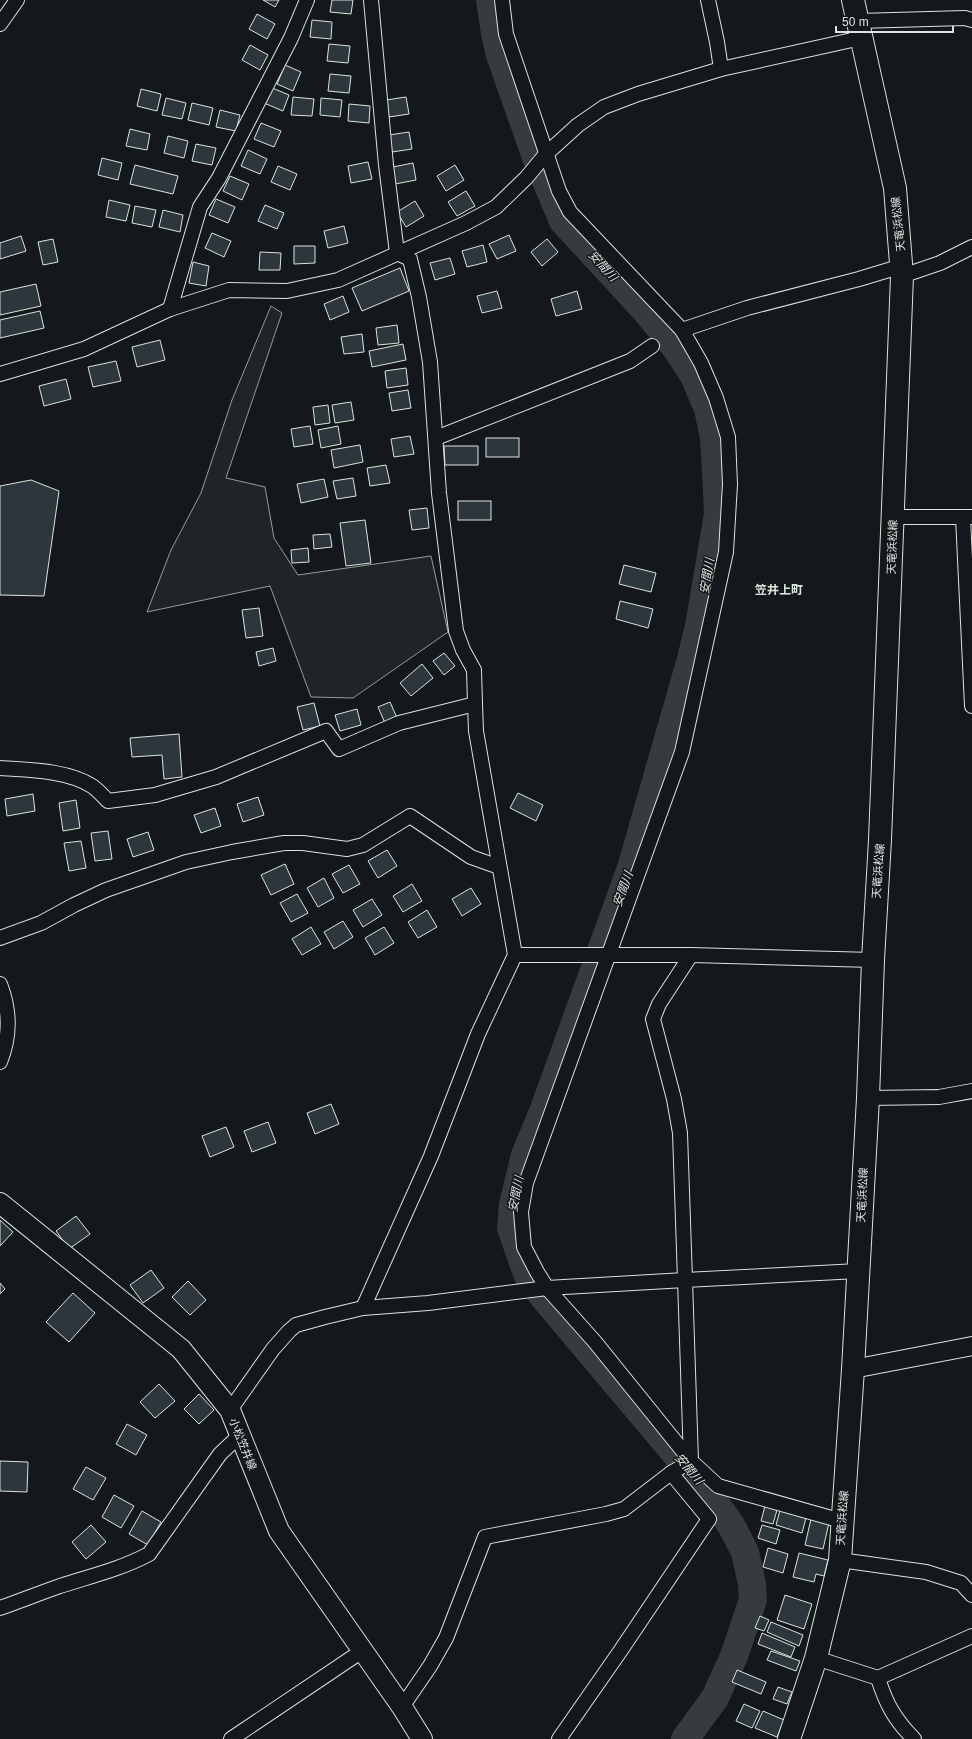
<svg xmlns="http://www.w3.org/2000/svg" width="972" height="1739" font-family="Arial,'Noto Sans JP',sans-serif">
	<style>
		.green { fill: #202428; stroke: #939e99 }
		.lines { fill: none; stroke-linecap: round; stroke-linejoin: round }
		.river { stroke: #363b3e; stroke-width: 28 }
		.building { fill: #2c363c; stroke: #d8e6dc }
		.minor-casing { stroke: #d8e6dc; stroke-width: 16 }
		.tertiary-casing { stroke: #d8e6dc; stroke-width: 20 }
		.secondary-casing { stroke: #d8e6dc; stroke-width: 22 }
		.primary-casing { stroke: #d8e6dc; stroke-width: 24 }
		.minor { stroke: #14181c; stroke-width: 14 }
		.tertiary { stroke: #14181c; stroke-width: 18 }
		.secondary { stroke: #14181c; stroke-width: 20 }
		.primary { stroke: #14181c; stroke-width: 22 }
		.labels { text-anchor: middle; stroke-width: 3; stroke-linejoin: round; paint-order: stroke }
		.street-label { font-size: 11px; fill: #d8e6dc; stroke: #14181c }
		.water-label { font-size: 12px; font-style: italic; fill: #d8e6dc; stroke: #14181c }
		.neighbourhood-label { font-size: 12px; font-weight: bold; fill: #d8e6dc; stroke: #14181c }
	</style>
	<rect width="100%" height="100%" fill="#14181c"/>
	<polygon class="green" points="271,306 282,313 226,478 265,487 274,538 298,575 431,556 448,632 353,698 311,697 270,586 147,612 171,550 201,493 232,400"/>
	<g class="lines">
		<polyline class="river" points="490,0 495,33 500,55 536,157 563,221 645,310 676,348 694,376 708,409 714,438 716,469 718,514 699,626 691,659 631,868 544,1109 525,1155 513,1204 511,1228 520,1254 528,1276 546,1300 706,1490 731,1525 745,1552 752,1584 753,1600 734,1656 715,1698 685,1739"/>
	</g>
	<g class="building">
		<polygon points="263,0 279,0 275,7"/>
		<polygon points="332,0 353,0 351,14 330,12"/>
		<polygon points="257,14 275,24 267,39 249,29"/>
		<polygon points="312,20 332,22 331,39 310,37"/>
		<polygon points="329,44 350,46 348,63 327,61"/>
		<polygon points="250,45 268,55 260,70 242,60"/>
		<polygon points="285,65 301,72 293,91 277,84"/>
		<polygon points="330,74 351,76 349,93 328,91"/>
		<polygon points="270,87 289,95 283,111 264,103"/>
		<polygon points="141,89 161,94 157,111 137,106"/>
		<polygon points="293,97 314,99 312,116 291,115"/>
		<polygon points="406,97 409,114 389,117 386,100"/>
		<polygon points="166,98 186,103 182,119 162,115"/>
		<polygon points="321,98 342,100 340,117 320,115"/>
		<polygon points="192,103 213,108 209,125 188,120"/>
		<polygon points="349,104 370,106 369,123 348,121"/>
		<polygon points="220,110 240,115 236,131 216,127"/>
		<polygon points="261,123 281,131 274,147 254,139"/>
		<polygon points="130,129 150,134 147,150 126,146"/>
		<polygon points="409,132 412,149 392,152 389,135"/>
		<polygon points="168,136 188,141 184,158 164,153"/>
		<polygon points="196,144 216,148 212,165 192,161"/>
		<polygon points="248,150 267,159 260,174 241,166"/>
		<polygon points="102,158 122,163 118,180 98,175"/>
		<polygon points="368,162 372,179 351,183 348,166"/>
		<polygon points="413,163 416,180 395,184 393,167"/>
		<polygon points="135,165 178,176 173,194 130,184"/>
		<polygon points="455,165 464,180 446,191 437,176"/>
		<polygon points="278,166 297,174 290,190 271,182"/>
		<polygon points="230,176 249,184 242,200 223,191"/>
		<polygon points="466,191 475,206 457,216 448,202"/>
		<polygon points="216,199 235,207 228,223 209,215"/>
		<polygon points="109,200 130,205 126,221 106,217"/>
		<polygon points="415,201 424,216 406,227 397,212"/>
		<polygon points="265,205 284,213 277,229 258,221"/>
		<polygon points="135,206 156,210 152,227 132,223"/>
		<polygon points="163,210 183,215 180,232 159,227"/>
		<polygon points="344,226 348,243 328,248 324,231"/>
		<polygon points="212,233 231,241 224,257 205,248"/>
		<polygon points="509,235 516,251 497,259 489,244"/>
		<polygon points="21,236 26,251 0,259 0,243"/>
		<polygon points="53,239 58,262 43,265 38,242"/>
		<polygon points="547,239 558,252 542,266 531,252"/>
		<polygon points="483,245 487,262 467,267 462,251"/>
		<polygon points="294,246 315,246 315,263 294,264"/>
		<polygon points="260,252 281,253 280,270 259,270"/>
		<polygon points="450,258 455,274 435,280 430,263"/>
		<polygon points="193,262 209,266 206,286 189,283"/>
		<polygon points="400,268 409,291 362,311 352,288"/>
		<polygon points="36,284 41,306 0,315 0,292"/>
		<polygon points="497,291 502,308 482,313 477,296"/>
		<polygon points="577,291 582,309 556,316 551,299"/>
		<polygon points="343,296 349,312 330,320 324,304"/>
		<polygon points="40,311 44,328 0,338 0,320"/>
		<polygon points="397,325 399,343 378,345 376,328"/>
		<polygon points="362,334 364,352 344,354 341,337"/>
		<polygon points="160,340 165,360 137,367 132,347"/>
		<polygon points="403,344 406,360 372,367 369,351"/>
		<polygon points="116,361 121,381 93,387 88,367"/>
		<polygon points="406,368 408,385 387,388 385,371"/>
		<polygon points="66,379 71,399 44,406 39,386"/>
		<polygon points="408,390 411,408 392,411 389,393"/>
		<polygon points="351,402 354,420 335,423 332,405"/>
		<polygon points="328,405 330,423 315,425 313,407"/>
		<polygon points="310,426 313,444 294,447 291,429"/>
		<polygon points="338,426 341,444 321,448 318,430"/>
		<polygon points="410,436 414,454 394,457 391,439"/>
		<rect x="486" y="438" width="33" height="19"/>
		<polygon points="360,445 363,462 334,468 331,450"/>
		<polygon points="444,446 478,446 478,465 445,465"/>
		<polygon points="386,465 390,483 370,486 367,468"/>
		<polygon points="353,478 356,496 337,499 333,481"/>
		<polygon points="324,479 328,497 301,503 297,484"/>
		<polygon points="31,480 59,491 44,596 0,595 0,486"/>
		<rect x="458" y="501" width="33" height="19"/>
		<polygon points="427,508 429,528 412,530 409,510"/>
		<polygon points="365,520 371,563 346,566 340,523"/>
		<polygon points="330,534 332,547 314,549 313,535"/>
		<polygon points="308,548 309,562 292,563 291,550"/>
		<polygon points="624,565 656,573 651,592 619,584"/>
		<polygon points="620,601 653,609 648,628 616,619"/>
		<polygon points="259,608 263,636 246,638 242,610"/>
		<polygon points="273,648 276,661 259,666 256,652"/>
		<polygon points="444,653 455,666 444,675 433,661"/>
		<polygon points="422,664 433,678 411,696 400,683"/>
		<polygon points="390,702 397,718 385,723 378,707"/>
		<polygon points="314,703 320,726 303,730 297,707"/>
		<polygon points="357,709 361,725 340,731 335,715"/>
		<polygon points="179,734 182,777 164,779 162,755 132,757 130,738"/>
		<polygon points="518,793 543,805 536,821 510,808"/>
		<polygon points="33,794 35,811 7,816 5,799"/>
		<polygon points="258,797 264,815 243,822 237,804"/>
		<polygon points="76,800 80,828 63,831 59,803"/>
		<polygon points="215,808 221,826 201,833 194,815"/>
		<polygon points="108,831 112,859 95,861 91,833"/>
		<polygon points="148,832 154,850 133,857 127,839"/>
		<polygon points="81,841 86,868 69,871 64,843"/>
		<polygon points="387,850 397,866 378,878 368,861"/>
		<polygon points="285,864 294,884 271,895 261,875"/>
		<polygon points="349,865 360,884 343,893 332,874"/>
		<polygon points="324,878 334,898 318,907 307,888"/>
		<polygon points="412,884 422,901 403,912 393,896"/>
		<polygon points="471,888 481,904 462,916 452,899"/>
		<polygon points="297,894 308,913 291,922 280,903"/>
		<polygon points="372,899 382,915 363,927 353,910"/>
		<polygon points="427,910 437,927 418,938 408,922"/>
		<polygon points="343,921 353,937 334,949 324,932"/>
		<polygon points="311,927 321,944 302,955 292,939"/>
		<polygon points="384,927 394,943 375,955 365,938"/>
		<polygon points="331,1104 339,1124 315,1134 307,1113"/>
		<polygon points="268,1122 276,1143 252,1152 244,1131"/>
		<polygon points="226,1127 234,1147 210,1157 202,1136"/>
		<polygon points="76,1216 90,1234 69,1249 56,1231"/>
		<polygon points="0,1220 13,1232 0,1246"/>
		<polygon points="151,1270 164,1288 143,1303 130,1285"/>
		<polygon points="188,1281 206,1300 190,1315 172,1297"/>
		<polygon points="0,1283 5,1289 0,1294"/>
		<polygon points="73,1293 95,1313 69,1342 46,1322"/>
		<polygon points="159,1384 175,1401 155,1418 140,1402"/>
		<polygon points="199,1394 214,1410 199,1424 184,1409"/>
		<polygon points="127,1424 147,1435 136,1455 116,1444"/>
		<polygon points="0,1461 28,1462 27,1492 0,1491"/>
		<polygon points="86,1467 106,1478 93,1500 73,1489"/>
		<polygon points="114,1495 134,1506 121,1528 102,1517"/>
		<polygon points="765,1506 777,1510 773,1524 761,1521"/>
		<polygon points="780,1510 806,1518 802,1533 776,1525"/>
		<polygon points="142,1511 161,1522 148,1545 129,1534"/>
		<polygon points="811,1519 829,1523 823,1549 805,1545"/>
		<polygon points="91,1525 106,1542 86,1559 72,1542"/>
		<polygon points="762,1525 780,1530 776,1544 758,1538"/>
		<polygon points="768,1548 788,1554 783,1573 763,1567"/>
		<polygon points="799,1553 828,1560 824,1576 816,1574 814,1582 793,1577"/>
		<polygon points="785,1595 812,1604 804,1629 777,1620"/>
		<polygon points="760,1616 769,1620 764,1631 755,1628"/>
		<polygon points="771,1622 803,1635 799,1646 767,1632"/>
		<polygon points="762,1633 795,1647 791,1657 758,1644"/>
		<polygon points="771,1651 800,1661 796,1671 767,1660"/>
		<polygon points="737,1670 766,1682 761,1694 732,1682"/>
		<polygon points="778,1687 792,1692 787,1704 773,1699"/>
		<polygon points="744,1704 760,1711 752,1728 736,1721"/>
		<polygon points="763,1711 784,1720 777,1737 755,1728"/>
	</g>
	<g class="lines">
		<g class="minor-casing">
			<g id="minor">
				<polyline points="371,0 386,165 397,253 410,259 419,297 430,362 439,493 456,631 463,650 474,670 475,704"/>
				<polyline points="502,0 506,34 559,191 570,212 682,330 701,363 716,398 728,437 730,484 726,552 682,752 526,1183 521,1212 524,1247 537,1272 547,1288 595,1342 691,1461 718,1486 842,1521"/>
				<polyline points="708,0 717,42 721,69"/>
				<polyline points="858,21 965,18 972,20"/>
				<polyline points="0,24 17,0"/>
				<polyline points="902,276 940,263 972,247"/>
				<polyline points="170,309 200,207 219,178 291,38 307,0"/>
				<polyline points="682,330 747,308 859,279 902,266"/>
				<polyline points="0,374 84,349 170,309 229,290 287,291 338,280 466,223 496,207 526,178 546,154 578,125 604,107 638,94 721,69 861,38"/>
				<polyline points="436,438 630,361 652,346"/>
				<polyline points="893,517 972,517"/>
				<polyline points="963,517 972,706"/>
				<path d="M 0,768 C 28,770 67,770 92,786 C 98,790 103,796 108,801 L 155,795 L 216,777 L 326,731 L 339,749 L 399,723 L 475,704 L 476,731 L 515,955 L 478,1034 L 431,1156 L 363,1308"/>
				<polyline points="0,938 41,923 74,905 106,890 186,862 232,852 284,843 303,843 347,849 363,845 410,816 471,857 499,867"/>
				<polyline points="515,955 691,955 873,960"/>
				<path d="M 0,984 C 10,1010 11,1035 0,1062"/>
				<polyline points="868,1098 939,1097 972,1091"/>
				<polyline points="230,1410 273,1349 289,1331 296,1325 325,1317 363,1308 428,1303 547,1288 685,1280 680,1133 674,1099 653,1019 659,1004 691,955"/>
				<polyline points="840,1560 926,1572 961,1583 972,1595"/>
				<path d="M 0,1608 C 20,1601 40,1593 60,1586 C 91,1576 121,1569 149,1554 L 220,1454 L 240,1435"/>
				<polyline points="816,1658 878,1678"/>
				<polyline points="402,1707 430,1666 446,1638 485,1537 606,1514 624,1509 671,1473"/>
				<polyline points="231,1739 362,1651"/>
				<polyline points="559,1739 621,1650 709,1519 671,1473 691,1461 685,1280 858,1271"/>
				<path d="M 914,1739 C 895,1720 886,1704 878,1678 L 972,1636"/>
			</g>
		</g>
		<g class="tertiary-casing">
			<polyline id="tertiary" points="853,1369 972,1346"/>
		</g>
		<g class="secondary-casing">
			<polyline id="secondary" points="0,1203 181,1349 230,1410 279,1531 402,1707 422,1739"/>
		</g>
		<g class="primary-casing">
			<polyline id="primary" points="789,1739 816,1658 840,1560 853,1369 868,1098 873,960 880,840 902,276 895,188 853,0"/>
		</g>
		<use href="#minor" class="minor"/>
		<use href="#tertiary" class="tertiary"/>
		<use href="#secondary" class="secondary"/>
		<use href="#primary" class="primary"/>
	</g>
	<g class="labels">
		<g class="street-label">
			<text transform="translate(898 224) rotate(-96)" y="4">天竜浜松線</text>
			<text transform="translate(892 547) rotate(-88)" y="4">天竜浜松線</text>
			<text transform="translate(878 871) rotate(-86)" y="4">天竜浜松線</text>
			<text transform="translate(862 1195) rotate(-87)" y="4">天竜浜松線</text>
			<text transform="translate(243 1444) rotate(68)" y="4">小松笠井線</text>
			<text transform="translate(842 1518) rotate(-86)" y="4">天竜浜松線</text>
		</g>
		<g class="water-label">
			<text transform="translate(603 266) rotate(48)" y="4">安間川</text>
			<text transform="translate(707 576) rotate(-81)" y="4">安間川</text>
			<text transform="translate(623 889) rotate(-70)" y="4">安間川</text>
			<text transform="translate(516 1194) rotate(-79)" y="4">安間川</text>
			<text transform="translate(689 1469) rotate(50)" y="4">安間川</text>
		</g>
		<g class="neighbourhood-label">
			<text x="779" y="594">笠井上町</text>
		</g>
	</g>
	<path d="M836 26v6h117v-6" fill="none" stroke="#d8e6dc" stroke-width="2"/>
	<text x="842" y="26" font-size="12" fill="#d8e6dc" stroke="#14181c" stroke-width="3" paint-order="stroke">50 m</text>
</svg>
